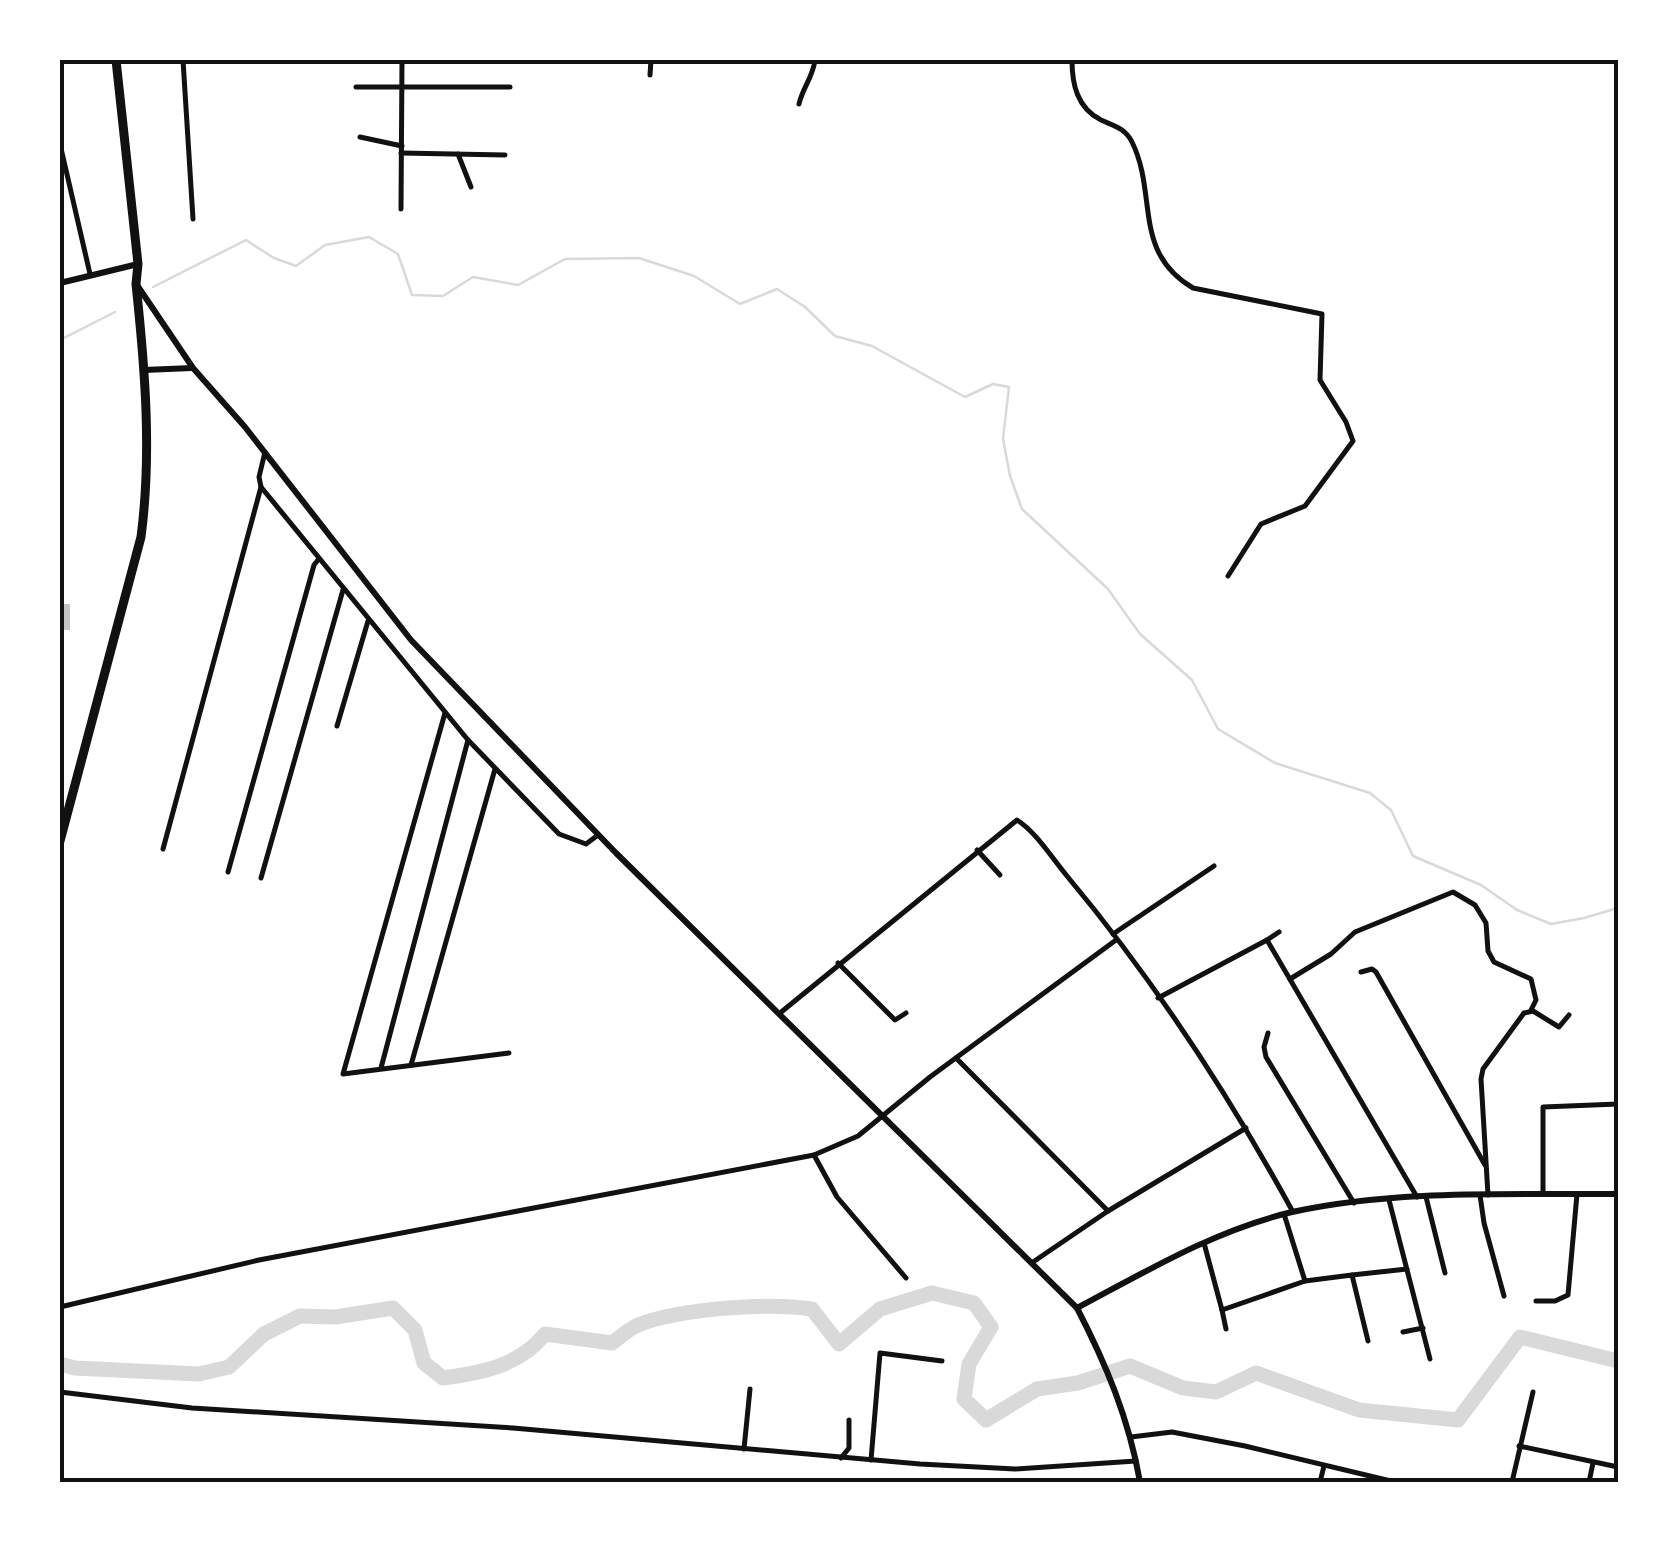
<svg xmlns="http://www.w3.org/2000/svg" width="1678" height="1542" font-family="'Work Sans',sans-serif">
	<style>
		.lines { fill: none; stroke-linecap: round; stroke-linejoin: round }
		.stream { stroke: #d9d9d9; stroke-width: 2.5 }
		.river { stroke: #d9d9d9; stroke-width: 15 }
		.building { fill: #c4c4c4 }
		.minor { stroke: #111; stroke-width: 5 }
		.tertiary { stroke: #111; stroke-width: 6 }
		.trunk { stroke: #111; stroke-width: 9 }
		.neatline { fill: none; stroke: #111; stroke-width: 4 }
	</style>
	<rect width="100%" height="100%" fill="#fff"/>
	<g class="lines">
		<g class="stream">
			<polyline points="153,287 246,240 274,258 296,266 325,245 369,237 398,254 412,295 443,296 473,277 518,285 565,259 639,258 694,276 740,304 777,289 805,307 835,336 872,346 965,397 993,384 1009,387 1003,439 1010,476 1022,509 1108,589 1140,634 1192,680 1218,729 1275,763 1370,793 1391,810 1413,856 1481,885 1517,910 1551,924 1584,918 1618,908"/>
			<polyline points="60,340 115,312"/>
		</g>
		<path class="river" d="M 60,1364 L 75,1368 L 199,1374 L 229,1367 L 264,1334 L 300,1316 L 335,1317 L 393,1308 L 415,1330 L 424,1363 L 443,1378 C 482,1373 519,1366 545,1334 L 612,1343 C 620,1337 629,1329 638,1325 C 678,1309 769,1302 812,1309 L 839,1344 L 880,1309 L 932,1293 L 974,1303 L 991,1327 L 969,1364 L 964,1399 L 986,1420 L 1037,1389 L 1078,1383 L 1130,1366 L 1183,1388 L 1216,1392 L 1256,1373 L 1359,1410 L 1458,1420 L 1520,1337 L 1618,1361"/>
	</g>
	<rect class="building" x="60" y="604" width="10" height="26"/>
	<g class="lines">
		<g class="minor">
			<polyline points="183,60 193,219"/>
			<path d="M 1072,60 C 1072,84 1077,108 1101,120 C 1114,126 1125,128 1132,142 C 1158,195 1132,252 1193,288 L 1322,314 L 1320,380 L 1346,422 L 1353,441 L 1305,506 L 1261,524 L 1228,576"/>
			<polyline points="650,75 651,60"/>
			<polyline points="356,87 510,87"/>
			<path d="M 799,104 C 803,87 813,77 815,60"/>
			<polyline points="360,137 402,146"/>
			<polyline points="60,144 90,274"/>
			<polyline points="401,153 505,155"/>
			<polyline points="458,154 471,187"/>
			<polyline points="401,209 402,60"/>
			<polyline points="265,452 259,477 261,487 468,740 559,834 586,844 598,835"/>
			<polyline points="445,713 343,1074 509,1053"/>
			<polyline points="337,726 368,621"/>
			<polyline points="163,849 261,487"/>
			<polyline points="977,850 1000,875"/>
			<polyline points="228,872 314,565 318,560"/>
			<polyline points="261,878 343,590"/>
			<polyline points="1113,934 1214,866"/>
			<polyline points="1267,940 1279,932"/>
			<polyline points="838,963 895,1020 906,1013"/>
			<polyline points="1361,972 1372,969 1376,972 1485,1165"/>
			<polyline points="1290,979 1331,954 1355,932 1453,892 1475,905 1486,923 1488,951 1494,962 1531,979 1536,1000 1531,1010"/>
			<polyline points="1158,998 1267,940 1417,1197"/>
			<path d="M 780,1013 L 1017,820 C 1036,832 1052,858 1067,876 C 1153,979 1229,1095 1293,1212"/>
			<polyline points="1268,1033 1264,1047 1266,1057 1354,1203"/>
			<polyline points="956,1058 1108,1211"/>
			<polyline points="411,1065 495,769"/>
			<polyline points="381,1068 468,740"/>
			<polyline points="814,1155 837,1197 906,1278"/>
			<polyline points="1543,1194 1543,1107 1618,1104"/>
			<polyline points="1480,1195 1484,1223 1504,1296"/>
			<polyline points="1488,1195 1481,1079 1483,1069 1524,1013 1533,1011 1559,1027 1569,1015"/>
			<polyline points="1426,1197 1445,1273"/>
			<polyline points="1389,1200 1430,1359"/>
			<polyline points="1284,1214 1305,1281"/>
			<polyline points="1204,1243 1222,1310 1305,1281 1352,1275 1368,1341"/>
			<polyline points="1033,1262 1108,1211 1246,1128"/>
			<polyline points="1352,1275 1407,1269"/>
			<polyline points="1536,1301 1555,1301 1568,1295 1577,1194"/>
			<polyline points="60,1307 259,1260 814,1155 858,1136 930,1077 1116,940"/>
			<polyline points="1222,1310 1226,1329"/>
			<polyline points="1403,1332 1423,1328"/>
			<polyline points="60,1392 192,1408 513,1428 920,1464 1015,1469 1136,1461"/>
			<polyline points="1131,1437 1172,1432 1245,1446 1395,1482"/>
			<polyline points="1519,1446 1618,1467"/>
			<polyline points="744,1449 750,1389"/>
			<polyline points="841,1458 849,1448 849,1420"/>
			<polyline points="871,1460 880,1353 942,1361"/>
			<polyline points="1320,1482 1324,1466"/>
			<polyline points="1512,1482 1533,1392"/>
			<polyline points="1589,1482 1593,1463"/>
		</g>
		<g class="tertiary">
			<polyline points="60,283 138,264"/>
			<path d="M 137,285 L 193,368 L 245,427 L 411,640 L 616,853 L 1077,1308 C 1106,1364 1129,1419 1140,1482"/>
			<polyline points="144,370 192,368"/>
			<path d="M 1077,1308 C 1145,1272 1215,1230 1292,1212 C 1397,1189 1511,1195 1618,1194"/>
		</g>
		<path class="trunk" d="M 60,841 L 141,537 C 152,453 145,369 136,284 L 138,264 L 116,60"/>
	</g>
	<rect width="1678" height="1542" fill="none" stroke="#ffffff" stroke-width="125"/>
	<rect x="62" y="62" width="1554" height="1418" class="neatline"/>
</svg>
